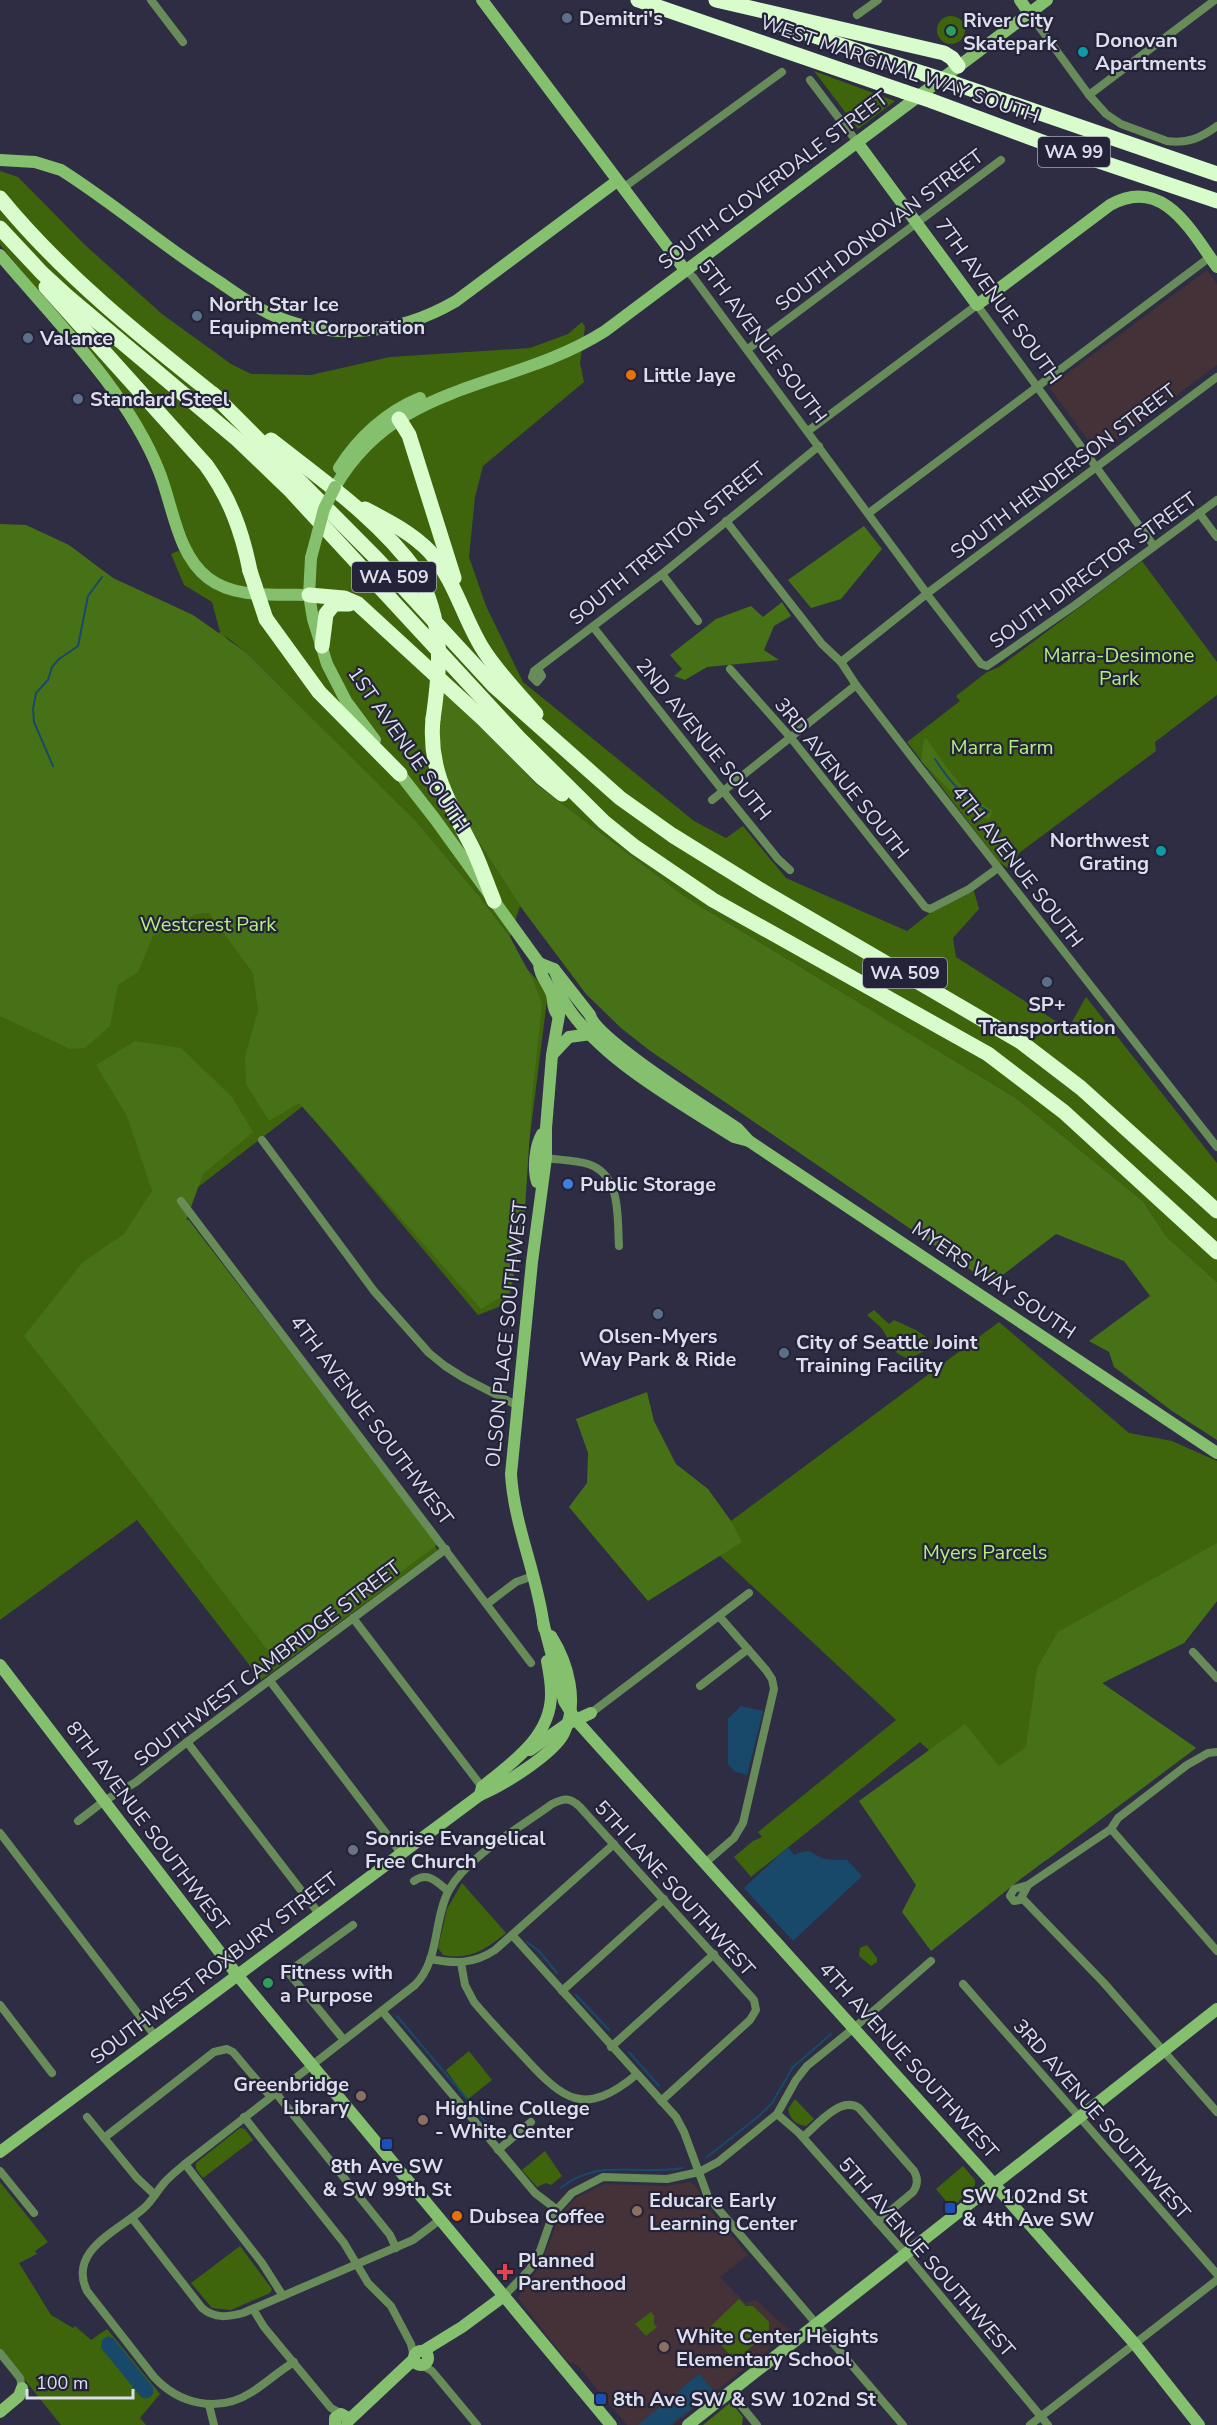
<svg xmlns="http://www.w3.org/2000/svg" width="1217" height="2425" font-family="'Nunito Sans',sans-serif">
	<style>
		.education { fill: #453138 }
		.green { fill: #3e650c }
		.forest { fill: #477116 }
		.water { fill: #19496a }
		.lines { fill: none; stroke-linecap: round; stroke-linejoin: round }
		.stream { stroke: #19496a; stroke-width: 2 }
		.street { stroke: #678c5a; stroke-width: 8 }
		.secondary { stroke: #85c06f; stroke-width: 12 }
		.highway { stroke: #d8fccc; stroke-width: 15 }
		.secondary-bridge { stroke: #85c06f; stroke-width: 12 }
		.highway-bridge { stroke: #d8fccc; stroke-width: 15 }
		.service-dot { fill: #5c6f8a; stroke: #242339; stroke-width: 2 }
		.leisure-dot { fill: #2e9e5b; stroke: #242339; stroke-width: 2 }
		.culture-dot { fill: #0f9aa8; stroke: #242339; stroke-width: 2 }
		.food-dot { fill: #e8710a; stroke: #242339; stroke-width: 2 }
		.shop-dot { fill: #3f7fe0; stroke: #242339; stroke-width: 2 }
		.worship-dot { fill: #6b7280; stroke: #242339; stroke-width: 2 }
		.education-dot { fill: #8d6e63; stroke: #242339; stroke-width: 2 }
		.transit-dot { fill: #1a4fb4; stroke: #242339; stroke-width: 2 }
		.health-dot { fill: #e0444e; stroke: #242339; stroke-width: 2 }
		.labels { text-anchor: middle; stroke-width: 4.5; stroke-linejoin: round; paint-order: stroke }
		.shield { fill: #242339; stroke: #a6a6b6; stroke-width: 1.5 }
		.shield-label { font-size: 18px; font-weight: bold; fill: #dddeec }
		.poi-label { font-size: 20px; font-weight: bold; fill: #dddeec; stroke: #242339; text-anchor: start }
		.street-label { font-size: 20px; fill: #dddeec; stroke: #242339 }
		.park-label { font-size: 20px; fill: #b4f080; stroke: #242339 }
	</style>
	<rect width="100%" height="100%" fill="#2e2d43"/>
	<g class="education">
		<polygon points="1207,270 1217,284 1217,365 1098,454 1049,387"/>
		<polygon points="690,2182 695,2185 708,2208 748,2255 720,2277 745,2303 756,2300 791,2332 673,2425 627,2425 577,2365 568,2362 518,2298 524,2286 539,2268 561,2213 576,2198 604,2184 667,2186"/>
	</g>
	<g class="green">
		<circle cx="951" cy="30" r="14"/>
		<polygon points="814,71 895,101 858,129"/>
		<polygon points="0,171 18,177 85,245 162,314 231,364 251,374 311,375 390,357 530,348 568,334 582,322 585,327 580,363 584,382 483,466 475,497 469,557 486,606 523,682 694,821 726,838 743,826 786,878 907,931 930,913 974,891 979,909 953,938 956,957 1068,1029 1086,997 1217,1163 1217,1282 1166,1236 1143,1201 1016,1098 687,898 536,784 444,686 465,821 520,906 510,937 480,897 416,821 247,653 224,635 548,992 509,1303 478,1315 303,1106 175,1205 438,1550 261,1680 137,1520 0,1620 0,799 220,632 212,602 184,585 171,554 190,546 162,468 97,362 0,245"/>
		<polygon points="1142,561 1217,662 1217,695 1155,742 1156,751 1019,853 1010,870 999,862 907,742 960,701 956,696 987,672 999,667"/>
		<path d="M 874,1310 L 889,1324 L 894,1320 L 916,1330 L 932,1341 L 930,1348 L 909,1359 C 891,1352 893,1347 884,1332 C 881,1326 872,1320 867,1315 Z"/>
		<polygon points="999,1322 1129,1433 1172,1441 1217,1461 1217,1601 1184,1643 1102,1683 1196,1748 1047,1860 920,1742 751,1877 734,1857 753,1841 762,1837 758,1832 896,1720 704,1541"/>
		<path d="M 462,1883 L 506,1933 C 486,1949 469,1961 443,1955 L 438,1948 L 447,1909 Z"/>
		<polygon points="867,1945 877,1958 877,1962 871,1966 859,1956 860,1948"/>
		<polygon points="469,2051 492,2080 467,2100 446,2070"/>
		<path d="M 795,2099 L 814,2119 L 806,2126 C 796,2125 790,2119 788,2109 Z"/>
		<polygon points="240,2128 245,2129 253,2140 203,2178 196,2169 196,2163"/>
		<polygon points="545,2151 562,2176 551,2185 546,2183 537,2187 522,2170"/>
		<polygon points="963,2166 975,2180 975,2185 952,2208 936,2189"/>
		<polygon points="0,2182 48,2242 35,2251 37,2254 19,2263 51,2315 73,2328 75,2326 91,2340 107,2329 160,2394 140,2418 146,2425 61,2425 0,2349"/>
		<polygon points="240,2246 272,2289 270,2293 231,2310 212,2308 191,2283"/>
		<polygon points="739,2299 746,2306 753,2306 769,2322 769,2330 736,2361 707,2330"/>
		<polygon points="651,2312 654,2316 654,2324 657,2327 646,2336 635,2324"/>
	</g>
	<g class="forest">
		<polygon points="0,524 26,525 69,545 113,578 193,615 247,653 416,821 480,897 510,937 533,980 542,1004 532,1098 525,1209 511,1291 481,1309 299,1103 269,1121 246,1084 245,1056 258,1011 253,973 209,913 196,914 153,936 138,972 118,985 110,1026 85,1048 70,1049 0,1016"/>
		<polygon points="864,526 882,549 841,599 811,608 788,580"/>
		<polygon points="782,602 791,616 774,626 764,650 779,660 707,667 685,680 674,676 682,669 670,655 716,619 751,606 763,617"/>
		<polygon points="443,685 536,784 687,898 1016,1098 1143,1201 1166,1236 1217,1282 1217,1440 1172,1411 1114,1367 1109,1352 1089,1341 1150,1296 1124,1261 1056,1234 991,1284 649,1050 621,1028 586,994 520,906 465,821 443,774 439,733"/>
		<path d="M 926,738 C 946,766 963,794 993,811 L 989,820 L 972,813 L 921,761 L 924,740 Z"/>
		<polygon points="135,1041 181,1048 232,1097 253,1132 203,1174 186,1221 188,1219 438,1544 278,1664 136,1478 24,1336 83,1262 124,1234 152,1191 127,1116 96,1065"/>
		<polygon points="647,1392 654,1421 676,1464 708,1489 731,1521 742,1542 648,1601 569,1507 587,1483 588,1453 576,1419"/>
		<polygon points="1217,1543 1217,1601 1184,1643 1102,1683 1196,1748 1022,1878 931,1951 902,1912 916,1885 859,1801 965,1724 999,1766 1026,1747 1037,1668 1058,1632"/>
		<polygon points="731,2402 743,2417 742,2425 703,2425"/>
	</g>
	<g class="water">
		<polygon points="741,1706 763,1711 747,1775 734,1771 728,1764 728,1719"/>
		<path d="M 788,1847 L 794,1855 C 812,1846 811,1855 826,1859 C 833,1860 840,1860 847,1860 L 862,1876 L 793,1941 L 744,1888 Z"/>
		<path d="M 108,2336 L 113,2338 L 153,2387 C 155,2396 148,2401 141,2397 L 101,2348 L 102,2340 Z"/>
		<polygon points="699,2374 714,2391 670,2425 638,2425"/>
	</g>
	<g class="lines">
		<g class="stream">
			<path d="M 935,759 C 951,784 964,797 989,812"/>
			<polyline points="53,766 34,722 33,709 36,693 48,680 52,667 59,659 78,646 88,596 102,577"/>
			<polyline points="527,1942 539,1951 557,1973"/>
			<polyline points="576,1995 609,2030"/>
			<polyline points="397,2016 455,2085"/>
			<polyline points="629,2052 659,2086"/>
			<polyline points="457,2087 496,2135"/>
			<polyline points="707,2157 759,2116 772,2103 793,2067 831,2034"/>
			<path d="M 561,2188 C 598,2157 638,2176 682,2168"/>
		</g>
		<g class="street">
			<polyline points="151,0 183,42"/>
			<path d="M 1029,13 L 1089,95 L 1106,114 L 1121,124 L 1167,141 C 1187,144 1201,138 1217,126"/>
			<polyline points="857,15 878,0"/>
			<polyline points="810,80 857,142"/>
			<polyline points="1089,95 1215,0"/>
			<polyline points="623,188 782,72"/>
			<polyline points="685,270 693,277 925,591"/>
			<polyline points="748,349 1001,160"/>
			<polyline points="808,431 977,305 1154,546"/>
			<polyline points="869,513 1210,257"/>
			<polyline points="1199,513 1217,537"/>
			<polyline points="726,521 822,644 841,662 856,685 914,760 1217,1147"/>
			<polyline points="662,574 698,621"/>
			<polyline points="929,592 1217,377"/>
			<polyline points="929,597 981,664 987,666 1075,605 1217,500"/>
			<polyline points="594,628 723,791 778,859 790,870"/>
			<polyline points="841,662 924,596"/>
			<polyline points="538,669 542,676 537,682 532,677 534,671 662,574 819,446"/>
			<polyline points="730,669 791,738 925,907 930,909 969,889 998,868"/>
			<polyline points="712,800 856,685"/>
			<polyline points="262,1140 374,1291 429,1353 445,1366 464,1378 518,1406"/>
			<path d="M 546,1158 C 559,1160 575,1160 588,1164 C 622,1175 617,1217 619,1246"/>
			<polyline points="181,1201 531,1663"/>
			<polyline points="487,1604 516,1582 533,1576"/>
			<polyline points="353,1618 482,1787"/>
			<polyline points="1193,1652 1217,1678"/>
			<polyline points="270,1681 401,1853"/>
			<polyline points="700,1686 748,1649"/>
			<polyline points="587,1716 749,1593"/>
			<polyline points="187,1742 320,1915"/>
			<polyline points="78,1821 104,1801 136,1782 187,1742 446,1549"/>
			<polyline points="1111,1829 1217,1951"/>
			<polyline points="0,1833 155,2036"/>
			<polyline points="705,1863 734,1838 743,1823 774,1689 772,1679 766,1670 719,1616"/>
			<path d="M 414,1881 C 428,1871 437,1882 448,1891"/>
			<polyline points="1028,1885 1111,1829 1118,1818 1187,1765 1208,1753 1217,1752"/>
			<polygon points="1028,1885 1020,1900 1014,1901 1010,1896 1014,1889"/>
			<polyline points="1022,1898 1104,1983 1217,2112"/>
			<polyline points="513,1936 676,2117 684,2132 708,2197 903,2425"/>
			<path d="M 430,1959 C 455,1964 474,1964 495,1950 L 614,1844"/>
			<path d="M 461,1963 L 465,1985 L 474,2002 C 490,2021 507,2039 524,2057 C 564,2101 585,2117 636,2075"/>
			<polyline points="963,1984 1217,2274"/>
			<polyline points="562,1991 664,1899"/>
			<polyline points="0,2005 52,2073"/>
			<polyline points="382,2011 535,2193 556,2209"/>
			<polyline points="344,2040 288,1972 353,1925"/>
			<polyline points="611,2047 714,1954"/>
			<polyline points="275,2092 390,2235 396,2248"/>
			<polyline points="777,2114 799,2133 905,2253 1048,2425"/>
			<polyline points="87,2117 137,2178 155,2195"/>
			<polyline points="244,2117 344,2243 368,2283 391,2306 411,2344 414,2357"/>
			<path d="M 803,2137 C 816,2126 841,2095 859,2108 L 914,2171 C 918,2178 918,2185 913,2192 L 877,2222"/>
			<polyline points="104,2138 214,2052 227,2049 233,2052 270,2096"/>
			<polyline points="498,2150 531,2122"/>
			<polyline points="185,2164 262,2263 283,2296"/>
			<polyline points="0,2171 34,2213"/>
			<path d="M 132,2218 L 202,2308 C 215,2319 228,2317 243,2313 L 413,2240 L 441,2219"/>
			<polyline points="504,2296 530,2269 540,2251 553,2214 572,2193 603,2177 667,2179 699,2172 718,2162 777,2114 796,2080 807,2066 854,2028 931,1961"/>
			<polyline points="253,2309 264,2327 331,2408 342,2414"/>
			<polyline points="0,2353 20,2378 22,2388"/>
			<path d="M 294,2362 C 279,2371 266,2383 252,2392 C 218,2414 179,2404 154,2377 L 87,2291 C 67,2250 120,2230 144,2208 C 152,2201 157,2191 164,2183 C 170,2176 178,2170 185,2164 L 415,1985 C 440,1960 433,1920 449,1890 C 468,1856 521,1827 552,1804 C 564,1798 570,1797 580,1807 L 754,2000 L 756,2010 L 750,2020 L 661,2101"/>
			<polyline points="422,2365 432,2371 477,2425"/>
			<polyline points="730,2392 757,2425"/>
			<polyline points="209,2405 214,2425"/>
			<polyline points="1030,2425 1217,2280"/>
		</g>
		<g class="secondary">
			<polyline points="482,0 685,270"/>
			<polyline points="1020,0 1029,13"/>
			<path d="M 857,142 L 977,305 L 1110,205 C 1163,175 1191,231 1217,267"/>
			<path d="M 0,160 L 35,162 L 61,170 C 115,204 164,247 218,281 C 234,292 250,304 268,313 C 330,342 398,335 456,301 L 617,181"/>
			<path d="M 0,255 C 54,319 128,392 159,471 C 173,506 177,554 208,578 C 235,599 276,594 309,595"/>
			<path d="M 339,468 C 358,438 387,411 420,398"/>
			<path d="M 335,487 C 397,379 511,391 605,331 L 1047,0"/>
			<polyline points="311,558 309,595 313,619 327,664 346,701 375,740"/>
			<path d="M 396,769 L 435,819 L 539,963 C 539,976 549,984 552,995 C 554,1003 552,1008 557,1014"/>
			<path d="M 539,963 L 554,969 L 590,1015 C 596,1039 712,1111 738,1129 L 749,1141 L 1217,1453"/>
			<path d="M 561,996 C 593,1056 678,1101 734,1137 L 749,1141"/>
			<polyline points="553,1054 569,1037 591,1034"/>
			<path d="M 537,1182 C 533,1169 535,1146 542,1134"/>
			<polyline points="543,1622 564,1701 575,1719 1002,2193 1135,2344 1199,2425"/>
			<path d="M 544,1628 C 538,1576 514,1526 511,1474 L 532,1262 L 546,1158 L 546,1128 L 552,1055 L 561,1004 L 560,984 L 554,969"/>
			<polyline points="0,1665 238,1976 611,2425"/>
			<polyline points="530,1750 567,1724 591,1713"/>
			<path d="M 480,1795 L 482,1787 C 512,1763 552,1736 551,1693 C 551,1682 549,1671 547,1661"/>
			<path d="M 0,2152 L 480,1795 C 502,1786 554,1754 564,1733 C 579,1702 568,1663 551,1636"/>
			<circle cx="421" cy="2358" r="7"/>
			<polyline points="423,2351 462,2327 504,2296"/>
			<polyline points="0,2412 19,2396 22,2388"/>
			<polyline points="349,2420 414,2359"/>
			<polyline points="335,2425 335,2418 341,2414 348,2418 347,2425"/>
			<polyline points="688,2425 1217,2009"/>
		</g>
		<g class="highway">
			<polyline points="638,0 905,92"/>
			<polyline points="716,0 944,53 952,58 958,66"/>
			<polyline points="777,23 925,74"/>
			<polyline points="953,83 1217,174"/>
			<polyline points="932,101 1045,143 1217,201"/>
			<path d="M 0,198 C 63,275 141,337 219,399"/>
			<polyline points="0,228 42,273 67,296 238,440 289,489 519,738 604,822 635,847 713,900 988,1054 1064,1112 1217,1252"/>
			<path d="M 46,287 L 206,465 C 230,498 242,531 250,571"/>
			<polyline points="213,394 377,559 494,686 620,798 672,835 764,892 1021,1042 1081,1088 1217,1211"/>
			<polyline points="399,419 409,435 454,578"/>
			<path d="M 271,440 C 322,480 379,519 417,572"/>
			<path d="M 365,509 C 388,521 412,533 430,552 C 454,579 463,616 481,646 C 496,671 517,692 536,714"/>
			<polyline points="309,595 344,598 358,604 482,718 542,778 562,794"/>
			<polyline points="266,619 319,692 400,774"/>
			<polyline points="322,646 326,614 334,604 349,604"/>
			<path d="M 433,719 C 428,771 450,804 473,849 C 481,866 487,884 494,901"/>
		</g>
		<polyline class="secondary-bridge" points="311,558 324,509 335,487"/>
		<g class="highway-bridge">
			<polyline points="925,74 953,83"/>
			<polyline points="905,92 932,101"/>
			<polyline points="250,571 266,619"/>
			<path d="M 417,572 C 444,623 441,664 433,719"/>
		</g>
	</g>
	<g class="service-dot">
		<circle cx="567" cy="18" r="6"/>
		<circle cx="197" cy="316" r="6"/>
		<circle cx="28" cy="338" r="6"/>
		<circle cx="78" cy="399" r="6"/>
		<circle cx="1047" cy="982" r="6"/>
		<circle cx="658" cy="1314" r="6"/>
		<circle cx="784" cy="1353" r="6"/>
	</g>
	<g class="leisure-dot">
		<circle cx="951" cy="31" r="6"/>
		<circle cx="268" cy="1983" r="6"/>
	</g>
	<g class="culture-dot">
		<circle cx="1083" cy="52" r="6"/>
		<circle cx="1161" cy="851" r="6"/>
	</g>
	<g class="food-dot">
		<circle cx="631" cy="375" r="6"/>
		<circle cx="457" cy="2216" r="6"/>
	</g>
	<circle class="shop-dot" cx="568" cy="1184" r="6"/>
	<circle class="worship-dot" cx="353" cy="1850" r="6"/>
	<g class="education-dot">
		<circle cx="361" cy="2096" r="6"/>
		<circle cx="423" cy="2120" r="6"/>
		<circle cx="637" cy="2211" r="6"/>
		<circle cx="664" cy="2347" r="6"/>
	</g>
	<g class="transit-dot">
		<rect x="381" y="2138" width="12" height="12" rx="3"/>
		<rect x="944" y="2202" width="12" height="12" rx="3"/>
		<rect x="595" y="2393" width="12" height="12" rx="3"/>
	</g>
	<path class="health-dot" d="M502 2263h6v6h6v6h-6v6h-6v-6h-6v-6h6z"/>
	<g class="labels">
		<g class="shield">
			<rect x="1038" y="137" width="72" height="30" rx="4.5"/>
			<rect x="352" y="562" width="84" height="30" rx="4.5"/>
			<rect x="863" y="958" width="84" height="30" rx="4.5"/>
		</g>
		<g class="shield-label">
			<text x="1074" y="158">WA 99</text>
			<text x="394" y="583">WA 509</text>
			<text x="905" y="979">WA 509</text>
		</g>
		<g class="poi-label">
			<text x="579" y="25">Demitri's</text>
			<text x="963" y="27">River City<tspan x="963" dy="23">Skatepark</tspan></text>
			<text x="1095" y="47">Donovan<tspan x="1095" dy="23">Apartments</tspan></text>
			<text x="209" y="311">North Star Ice<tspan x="209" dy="23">Equipment Corporation</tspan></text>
			<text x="40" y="345">Valance</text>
			<text x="643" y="382">Little Jaye</text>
			<text x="90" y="406">Standard Steel</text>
			<text x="1149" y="847" text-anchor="end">Northwest<tspan x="1149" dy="23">Grating</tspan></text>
			<text x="1047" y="1011" text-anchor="middle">SP+<tspan x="1047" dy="23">Transportation</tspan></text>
			<text x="580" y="1191">Public Storage</text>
			<text x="658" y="1343" text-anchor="middle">Olsen-Myers<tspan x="658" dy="23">Way Park &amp; Ride</tspan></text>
			<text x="796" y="1349">City of Seattle Joint<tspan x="796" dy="23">Training Facility</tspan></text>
			<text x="365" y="1845">Sonrise Evangelical<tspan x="365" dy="23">Free Church</tspan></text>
			<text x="280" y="1979">Fitness with<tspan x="280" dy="23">a Purpose</tspan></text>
			<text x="349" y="2091" text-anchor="end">Greenbridge<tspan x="349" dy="23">Library</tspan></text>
			<text x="435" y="2115">Highline College<tspan x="435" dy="23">- White Center</tspan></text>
			<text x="387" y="2173" text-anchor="middle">8th Ave SW<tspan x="387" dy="23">&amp; SW 99th St</tspan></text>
			<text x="962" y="2203">SW 102nd St<tspan x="962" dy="23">&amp; 4th Ave SW</tspan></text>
			<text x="649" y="2207">Educare Early<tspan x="649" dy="23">Learning Center</tspan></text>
			<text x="469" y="2223">Dubsea Coffee</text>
			<text x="518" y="2267">Planned<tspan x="518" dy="23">Parenthood</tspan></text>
			<text x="676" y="2343">White Center Heights<tspan x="676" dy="23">Elementary School</tspan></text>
			<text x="613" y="2406">8th Ave SW &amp; SW 102nd St</text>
		</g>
		<g class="street-label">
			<text transform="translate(900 69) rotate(19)" y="7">WEST MARGINAL WAY SOUTH</text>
			<text transform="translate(773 180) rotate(-37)" y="7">SOUTH CLOVERDALE STREET</text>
			<text transform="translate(879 230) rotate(-37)" y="7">SOUTH DONOVAN STREET</text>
			<text transform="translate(999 301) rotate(54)" y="7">7TH AVENUE SOUTH</text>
			<text transform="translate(763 341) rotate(53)" y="7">5TH AVENUE SOUTH</text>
			<text transform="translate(1063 471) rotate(-37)" y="7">SOUTH HENDERSON STREET</text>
			<text transform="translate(667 543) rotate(-39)" y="7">SOUTH TRENTON STREET</text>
			<text transform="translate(1093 570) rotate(-36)" y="7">SOUTH DIRECTOR STREET</text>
			<text transform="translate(704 739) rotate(51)" y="7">2ND AVENUE SOUTH</text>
			<text transform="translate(409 749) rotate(55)" y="7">1ST AVENUE SOUTH</text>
			<text transform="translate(842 778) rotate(51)" y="7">3RD AVENUE SOUTH</text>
			<text transform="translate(1018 866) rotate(52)" y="7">4TH AVENUE SOUTH</text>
			<text transform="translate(994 1280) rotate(34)" y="7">MYERS WAY SOUTH</text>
			<text transform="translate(506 1334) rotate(-84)" y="7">OLSON PLACE SOUTHWEST</text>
			<text transform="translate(372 1420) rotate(53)" y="7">4TH AVENUE SOUTHWEST</text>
			<text transform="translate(267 1663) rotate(-37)" y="7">SOUTHWEST CAMBRIDGE STREET</text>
			<text transform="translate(148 1826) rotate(53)" y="7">8TH AVENUE SOUTHWEST</text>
			<text transform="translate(675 1888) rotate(48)" y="7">5TH LANE SOUTHWEST</text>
			<text transform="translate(214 1968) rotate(-37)" y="7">SOUTHWEST ROXBURY STREET</text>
			<text transform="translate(909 2060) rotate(48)" y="7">4TH AVENUE SOUTHWEST</text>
			<text transform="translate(1102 2119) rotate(49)" y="7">3RD AVENUE SOUTHWEST</text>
			<text transform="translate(927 2257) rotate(49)" y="7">5TH AVENUE SOUTHWEST</text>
		</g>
		<g class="park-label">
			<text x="1119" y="662">Marra-Desimone<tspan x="1119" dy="23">Park</tspan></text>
			<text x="1002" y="754">Marra Farm</text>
			<text x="208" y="931">Westcrest Park</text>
			<text x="985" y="1559">Myers Parcels</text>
		</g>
	</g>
	<path d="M27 2389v9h106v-9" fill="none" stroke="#dddeec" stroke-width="3"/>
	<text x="36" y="2389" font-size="18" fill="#dddeec" stroke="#242339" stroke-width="4.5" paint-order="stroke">100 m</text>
</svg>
